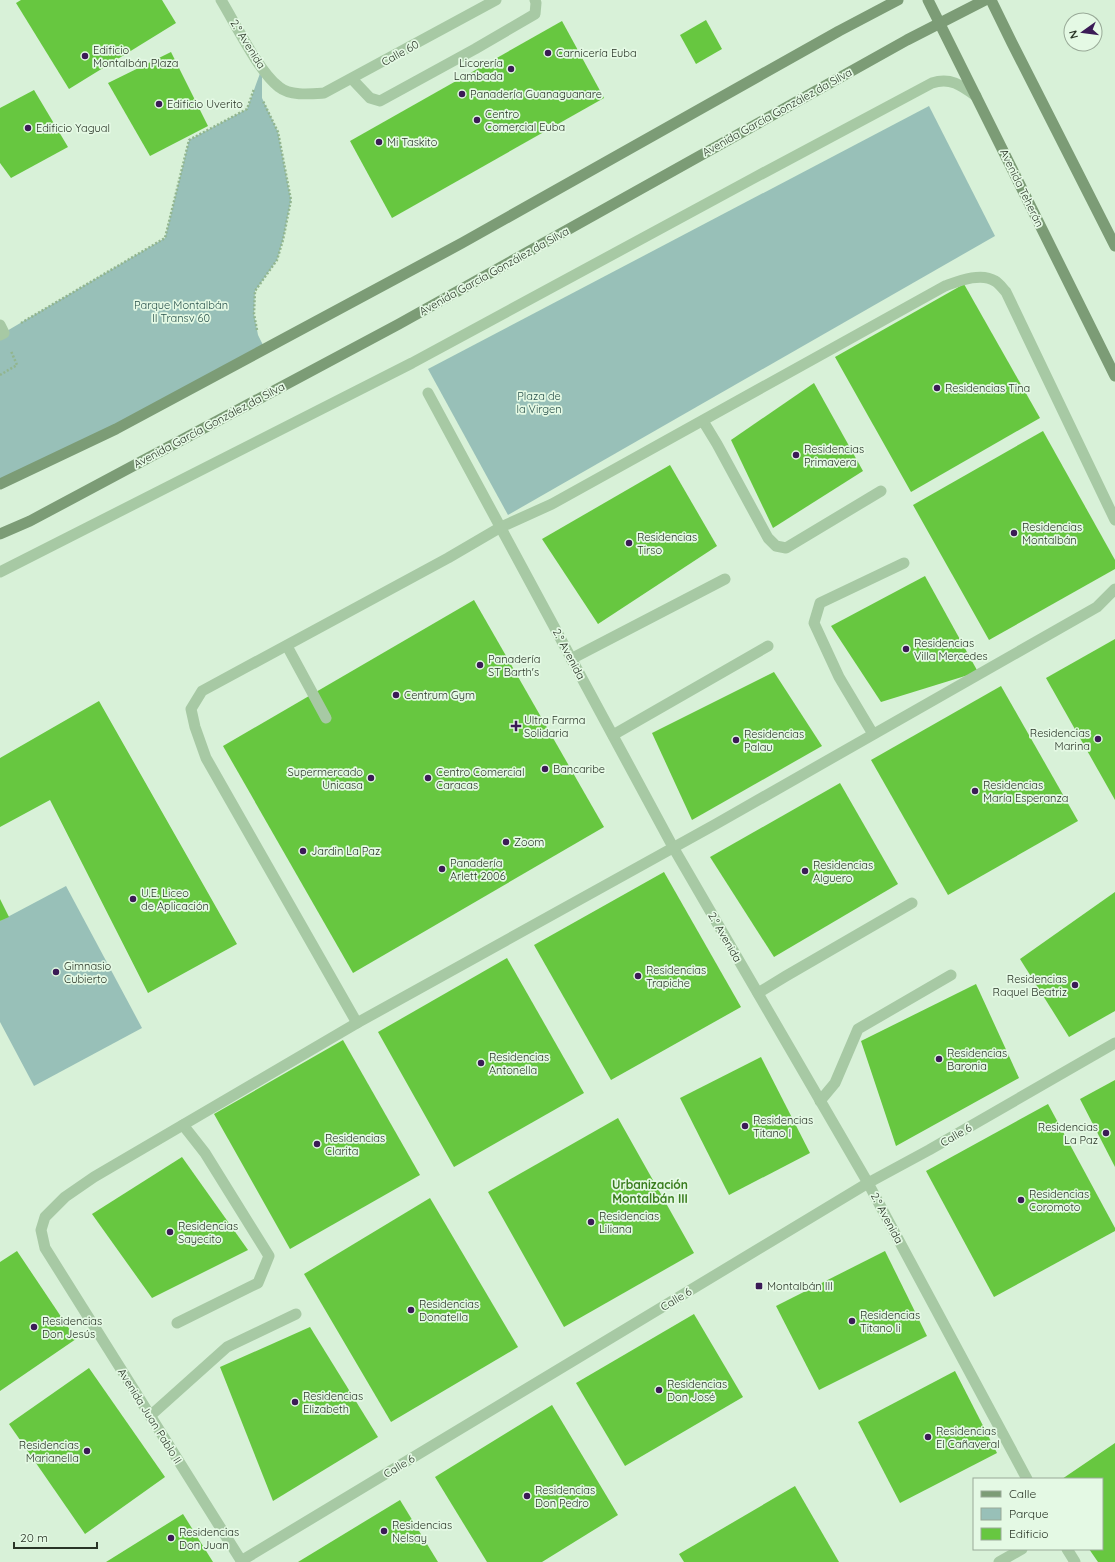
<svg xmlns="http://www.w3.org/2000/svg" width="1115" height="1562" font-family="Quicksand,sans-serif">
	<style>
		.green { fill: #98c0b8 }
		.building { fill: #67c740 }
		.lines { fill: none; stroke-linecap: round; stroke-linejoin: round }
		.path { stroke: #92b58e; stroke-width: 2.5; stroke-dasharray: 2 2; stroke-linecap: butt }
		.service { stroke: #a7c9a4; stroke-width: 11 }
		.minor { stroke: #a7c9a4; stroke-width: 11 }
		.secondary { stroke: #7c9c76; stroke-width: 11 }
		.poi-dot { fill: #3b1b56; stroke: #e4f9e4; stroke-width: 1.5 }
		.labels { text-anchor: middle; stroke-width: 3.5; stroke-linejoin: round; paint-order: stroke }
		.street-label { font-size: 11px; fill: #293426; stroke: #e4f9e4 }
		.poi-label { font-size: 11px; fill: #293426; stroke: #e4f9e4; text-anchor: start }
		.park-label { font-size: 11px; fill: #2a524c; stroke: #e4f9e4 }
		.neighbourhood-label { font-size: 12px; font-weight: bold; fill: #3a7d1e; stroke: #e4f9e4 }
	</style>
	<rect width="100%" height="100%" fill="#d8f1d8"/>
	<g class="green">
		<polygon points="262,68 262,98 278,132 291,200 283,240 277,260 255,291 254,314 258,335 265,349 0,484 0,335 165,238 189,140 247,109"/>
		<polygon points="929,106 995,236 508,515 428,369"/>
		<polygon points="66,886 142,1028 34,1086 0,1022 0,921"/>
	</g>
	<g class="building">
		<polygon points="21,0 162,0 176,23 69,89 16,3"/>
		<polygon points="706,20 722,49 696,64 680,35"/>
		<polygon points="562,21 604,98 392,218 350,141"/>
		<polygon points="171,52 208,126 150,156 108,83"/>
		<polygon points="34,90 68,147 11,178 0,163 0,108"/>
		<polygon points="964,284 1040,418 911,492 835,357"/>
		<polygon points="814,383 863,471 773,528 731,440"/>
		<polygon points="1043,431 1115,560 1115,569 989,640 913,505"/>
		<polygon points="670,465 717,546 598,624 542,539"/>
		<polygon points="925,576 978,672 881,702 831,626"/>
		<polygon points="474,600 604,827 353,973 223,746"/>
		<polygon points="1115,639 1115,800 1046,678"/>
		<polygon points="774,672 822,746 692,820 652,733"/>
		<polygon points="1001,686 1078,821 948,895 871,760"/>
		<polygon points="99,701 237,944 148,993 50,800 0,827 0,758"/>
		<polygon points="840,783 898,884 774,957 710,857"/>
		<polygon points="664,872 741,1007 611,1080 534,945"/>
		<polygon points="1115,892 1115,1011 1069,1037 1020,959"/>
		<polygon points="0,899 9,917 0,921"/>
		<polygon points="507,958 584,1093 454,1167 378,1032"/>
		<polygon points="976,984 1019,1078 896,1146 861,1041"/>
		<polygon points="343,1040 420,1175 290,1249 214,1114"/>
		<polygon points="761,1057 810,1153 729,1195 680,1098"/>
		<polygon points="1115,1080 1115,1167 1080,1099"/>
		<polygon points="1048,1104 1115,1228 1115,1231 994,1297 926,1171"/>
		<polygon points="618,1118 694,1253 564,1327 488,1192"/>
		<polygon points="182,1157 248,1250 152,1298 92,1214"/>
		<polygon points="430,1198 518,1347 391,1422 304,1274"/>
		<polygon points="17,1251 76,1339 0,1391 0,1262"/>
		<polygon points="885,1251 927,1336 819,1390 776,1306"/>
		<polygon points="694,1314 743,1397 625,1466 576,1383"/>
		<polygon points="310,1327 378,1437 273,1501 220,1367"/>
		<polygon points="89,1368 165,1477 85,1534 9,1424"/>
		<polygon points="955,1371 997,1453 900,1503 858,1422"/>
		<polygon points="552,1405 618,1515 542,1562 487,1562 435,1477"/>
		<polygon points="1115,1443 1115,1562 1098,1562 1089,1549 1102,1549 1102,1479 1062,1479"/>
		<polygon points="795,1486 839,1562 684,1562 679,1554"/>
		<polygon points="400,1500 438,1562 298,1562"/>
		<polygon points="183,1514 213,1562 106,1562"/>
	</g>
	<g class="lines">
		<g class="path">
			<polyline points="21,323 165,238 189,140 247,109 254,89"/>
			<polyline points="257,330 254,314 255,291 277,260 283,240 291,200 278,132 263,101"/>
			<polyline points="0,375 17,365 11,351"/>
		</g>
		<g class="service">
			<polyline points="352,79 370,98 380,101 475,49 535,14 536,3 535,0"/>
			<polyline points="287,646 326,718"/>
		</g>
		<g class="minor">
			<path d="M 221,0 C 235,23 259,72 279,87 C 290,96 310,94 324,93 L 496,0"/>
			<polyline points="0,325 4,333 0,335"/>
			<polyline points="428,393 673,847 868,1183 1027,1479"/>
			<polyline points="703,421 717,444 768,538 776,546 786,548 881,491"/>
			<path d="M 0,572 L 412,363 L 752,179 L 932,83 C 950,77 961,85 976,96"/>
			<polyline points="571,659 725,579"/>
			<polyline points="873,734 839,677 814,623 820,603 904,563"/>
			<polyline points="613,735 768,646"/>
			<polyline points="758,993 786,976 912,903"/>
			<path d="M 357,1023 L 206,758 L 195,727 L 191,709 L 202,691 L 448,558 L 501,527 L 552,504 L 945,286 C 959,281 981,272 995,281 C 999,283 1003,289 1006,292 L 1115,520"/>
			<polyline points="820,1101 835,1083 858,1029 951,975"/>
			<polyline points="177,1323 258,1283 269,1256 205,1153 183,1125"/>
			<polyline points="150,1416 227,1347 296,1314"/>
			<polyline points="1067,1549 1075,1562"/>
			<polyline points="241,1561 868,1183 929,1150 1115,1043"/>
			<polyline points="242,1562 45,1248 41,1230 45,1217 65,1197 94,1177 357,1023 716,824 1097,607 1115,589"/>
			<polyline points="999,1562 1022,1549"/>
		</g>
		<g class="secondary">
			<polyline points="928,0 1115,376"/>
			<polyline points="991,0 1012,43 1115,246"/>
			<polyline points="0,484 116,429 462,243 839,31 898,0"/>
			<polyline points="0,534 30,521 399,324 907,40 985,0"/>
		</g>
	</g>
	<g class="poi-dot">
		<circle cx="548" cy="53" r="4"/>
		<circle cx="85" cy="56" r="4"/>
		<circle cx="511" cy="69" r="4"/>
		<circle cx="462" cy="94" r="4"/>
		<circle cx="159" cy="104" r="4"/>
		<circle cx="477" cy="120" r="4"/>
		<circle cx="28" cy="128" r="4"/>
		<circle cx="379" cy="142" r="4"/>
		<circle cx="937" cy="388" r="4"/>
		<circle cx="796" cy="455" r="4"/>
		<circle cx="1014" cy="533" r="4"/>
		<circle cx="629" cy="543" r="4"/>
		<circle cx="906" cy="649" r="4"/>
		<circle cx="480" cy="665" r="4"/>
		<circle cx="396" cy="695" r="4"/>
		<path d="M514 720h4v4h4v4h-4v4h-4v-4h-4v-4h4z"/>
		<circle cx="1098" cy="739" r="4"/>
		<circle cx="736" cy="740" r="4"/>
		<circle cx="545" cy="769" r="4"/>
		<circle cx="371" cy="778" r="4"/>
		<circle cx="428" cy="778" r="4"/>
		<circle cx="975" cy="791" r="4"/>
		<circle cx="506" cy="842" r="4"/>
		<circle cx="303" cy="851" r="4"/>
		<circle cx="442" cy="869" r="4"/>
		<circle cx="805" cy="871" r="4"/>
		<circle cx="133" cy="899" r="4"/>
		<circle cx="56" cy="972" r="4"/>
		<circle cx="638" cy="976" r="4"/>
		<circle cx="1075" cy="985" r="4"/>
		<circle cx="939" cy="1059" r="4"/>
		<circle cx="481" cy="1063" r="4"/>
		<circle cx="745" cy="1126" r="4"/>
		<circle cx="1106" cy="1133" r="4"/>
		<circle cx="317" cy="1144" r="4"/>
		<circle cx="1021" cy="1200" r="4"/>
		<circle cx="591" cy="1222" r="4"/>
		<circle cx="170" cy="1232" r="4"/>
		<rect x="755" y="1282" width="8" height="8" rx="2"/>
		<circle cx="411" cy="1310" r="4"/>
		<circle cx="852" cy="1321" r="4"/>
		<circle cx="34" cy="1327" r="4"/>
		<circle cx="659" cy="1390" r="4"/>
		<circle cx="295" cy="1402" r="4"/>
		<circle cx="928" cy="1437" r="4"/>
		<circle cx="87" cy="1451" r="4"/>
		<circle cx="527" cy="1496" r="4"/>
		<circle cx="384" cy="1531" r="4"/>
		<circle cx="171" cy="1538" r="4"/>
	</g>
	<g class="labels">
		<g class="street-label">
			<text transform="translate(248 44) rotate(58)" y="4">2.° Avenida</text>
			<text transform="translate(400 53) rotate(-29)" y="4">Calle 60</text>
			<text transform="translate(777 112) rotate(-29)" y="4">Avenida García González da Silva</text>
			<text transform="translate(1022 188) rotate(64)" y="4">Avenida Teherán</text>
			<text transform="translate(494 271) rotate(-29)" y="4">Avenida García González da Silva</text>
			<text transform="translate(209 425) rotate(-28)" y="4">Avenida García González da Silva</text>
			<text transform="translate(569 654) rotate(62)" y="4">2.° Avenida</text>
			<text transform="translate(725 937) rotate(60)" y="4">2.° Avenida</text>
			<text transform="translate(956 1135) rotate(-30)" y="4">Calle 6</text>
			<text transform="translate(887 1218) rotate(62)" y="4">2.° Avenida</text>
			<text transform="translate(676 1299) rotate(-31)" y="4">Calle 6</text>
			<text transform="translate(150 1416) rotate(58)" y="4">Avenida Juan Pablo II</text>
			<text transform="translate(399 1466) rotate(-31)" y="4">Calle 6</text>
		</g>
		<g class="poi-label">
			<text x="93" y="54">Edificio<tspan x="93" dy="13">Montalbán Plaza</tspan></text>
			<text x="556" y="57">Carnicería Euba</text>
			<text x="503" y="67" text-anchor="end">Licorería<tspan x="503" dy="13">Lambada</tspan></text>
			<text x="470" y="98">Panadería Guanaguanare</text>
			<text x="167" y="108">Edificio Uverito</text>
			<text x="485" y="118">Centro<tspan x="485" dy="13">Comercial Euba</tspan></text>
			<text x="36" y="132">Edificio Yagual</text>
			<text x="387" y="146">Mi Taskito</text>
			<text x="945" y="392">Residencias Tina</text>
			<text x="804" y="453">Residencias<tspan x="804" dy="13">Primavera</tspan></text>
			<text x="1022" y="531">Residencias<tspan x="1022" dy="13">Montalbán</tspan></text>
			<text x="637" y="541">Residencias<tspan x="637" dy="13">Tirso</tspan></text>
			<text x="914" y="647">Residencias<tspan x="914" dy="13">Villa Mercedes</tspan></text>
			<text x="488" y="663">Panadería<tspan x="488" dy="13">ST Barth's</tspan></text>
			<text x="404" y="699">Centrum Gym</text>
			<text x="524" y="724">Ultra Farma<tspan x="524" dy="13">Solidaria</tspan></text>
			<text x="1090" y="737" text-anchor="end">Residencias<tspan x="1090" dy="13">Marina</tspan></text>
			<text x="744" y="738">Residencias<tspan x="744" dy="13">Palau</tspan></text>
			<text x="553" y="773">Bancaribe</text>
			<text x="363" y="776" text-anchor="end">Supermercado<tspan x="363" dy="13">Unicasa</tspan></text>
			<text x="436" y="776">Centro Comercial<tspan x="436" dy="13">Caracas</tspan></text>
			<text x="983" y="789">Residencias<tspan x="983" dy="13">María Esperanza</tspan></text>
			<text x="514" y="846">Zoom</text>
			<text x="311" y="855">Jardin La Paz</text>
			<text x="450" y="867">Panadería<tspan x="450" dy="13">Arlett 2006</tspan></text>
			<text x="813" y="869">Residencias<tspan x="813" dy="13">Alguero</tspan></text>
			<text x="141" y="897">U.E. Liceo<tspan x="141" dy="13">de Aplicación</tspan></text>
			<text x="64" y="970">Gimnasio<tspan x="64" dy="13">Cubierto</tspan></text>
			<text x="646" y="974">Residencias<tspan x="646" dy="13">Trapiche</tspan></text>
			<text x="1067" y="983" text-anchor="end">Residencias<tspan x="1067" dy="13">Raquel Beatriz</tspan></text>
			<text x="947" y="1057">Residencias<tspan x="947" dy="13">Baronia</tspan></text>
			<text x="489" y="1061">Residencias<tspan x="489" dy="13">Antonella</tspan></text>
			<text x="753" y="1124">Residencias<tspan x="753" dy="13">Titano I</tspan></text>
			<text x="1098" y="1131" text-anchor="end">Residencias<tspan x="1098" dy="13">La Paz</tspan></text>
			<text x="325" y="1142">Residencias<tspan x="325" dy="13">Clarita</tspan></text>
			<text x="1029" y="1198">Residencias<tspan x="1029" dy="13">Coromoto</tspan></text>
			<text x="599" y="1220">Residencias<tspan x="599" dy="13">Liliana</tspan></text>
			<text x="178" y="1230">Residencias<tspan x="178" dy="13">Sayecito</tspan></text>
			<text x="767" y="1290">Montalbán III</text>
			<text x="419" y="1308">Residencias<tspan x="419" dy="13">Donatella</tspan></text>
			<text x="860" y="1319">Residencias<tspan x="860" dy="13">Titano Ii</tspan></text>
			<text x="42" y="1325">Residencias<tspan x="42" dy="13">Don Jesús</tspan></text>
			<text x="667" y="1388">Residencias<tspan x="667" dy="13">Don José</tspan></text>
			<text x="303" y="1400">Residencias<tspan x="303" dy="13">Elizabeth</tspan></text>
			<text x="936" y="1435">Residencias<tspan x="936" dy="13">El Cañaveral</tspan></text>
			<text x="79" y="1449" text-anchor="end">Residencias<tspan x="79" dy="13">Marianella</tspan></text>
			<text x="535" y="1494">Residencias<tspan x="535" dy="13">Don Pedro</tspan></text>
			<text x="392" y="1529">Residencias<tspan x="392" dy="13">Nelsay</tspan></text>
			<text x="179" y="1536">Residencias<tspan x="179" dy="13">Don Juan</tspan></text>
		</g>
		<g class="park-label">
			<text x="181" y="309">Parque Montalbán<tspan x="181" dy="13">II Transv 60</tspan></text>
			<text x="539" y="400">Plaza de<tspan x="539" dy="13">la Virgen</tspan></text>
		</g>
		<g class="neighbourhood-label">
			<text x="650" y="1189">Urbanización<tspan x="650" dy="14">Montalbán III</tspan></text>
		</g>
	</g>
	<rect x="973" y="1478" width="130" height="72" fill="#e4f9e4" stroke="#99aa98"/>
	<rect x="981" y="1491" width="20" height="6" fill="#7c9c76" stroke="#99aa98"/>
	<text x="1009" y="1498" font-size="12" fill="#293426">Calle</text>
	<rect x="981" y="1508" width="20" height="12" fill="#98c0b8" stroke="#99aa98"/>
	<text x="1009" y="1518" font-size="12" fill="#293426">Parque</text>
	<rect x="981" y="1528" width="20" height="12" fill="#67c740" stroke="#99aa98"/>
	<text x="1009" y="1538" font-size="12" fill="#293426">Edificio</text>
	<g transform="translate(1083 32) rotate(256)"><circle r="19" fill="#e4f9e4" stroke="#99aa98"/>
	<path d="M0-3L7 15L0 10L-7 15Z" fill="#3b1b56"/>
	<text y="-6" font-size="11" font-weight="bold" text-anchor="middle" fill="#293426">N</text>
	</g>
	<path d="M14 1542v6h83v-6" fill="none" stroke="#293426" stroke-width="2"/>
	<text x="20" y="1542" font-size="12" fill="#293426" stroke="#e4f9e4" stroke-width="3" paint-order="stroke">20 m</text>
</svg>
